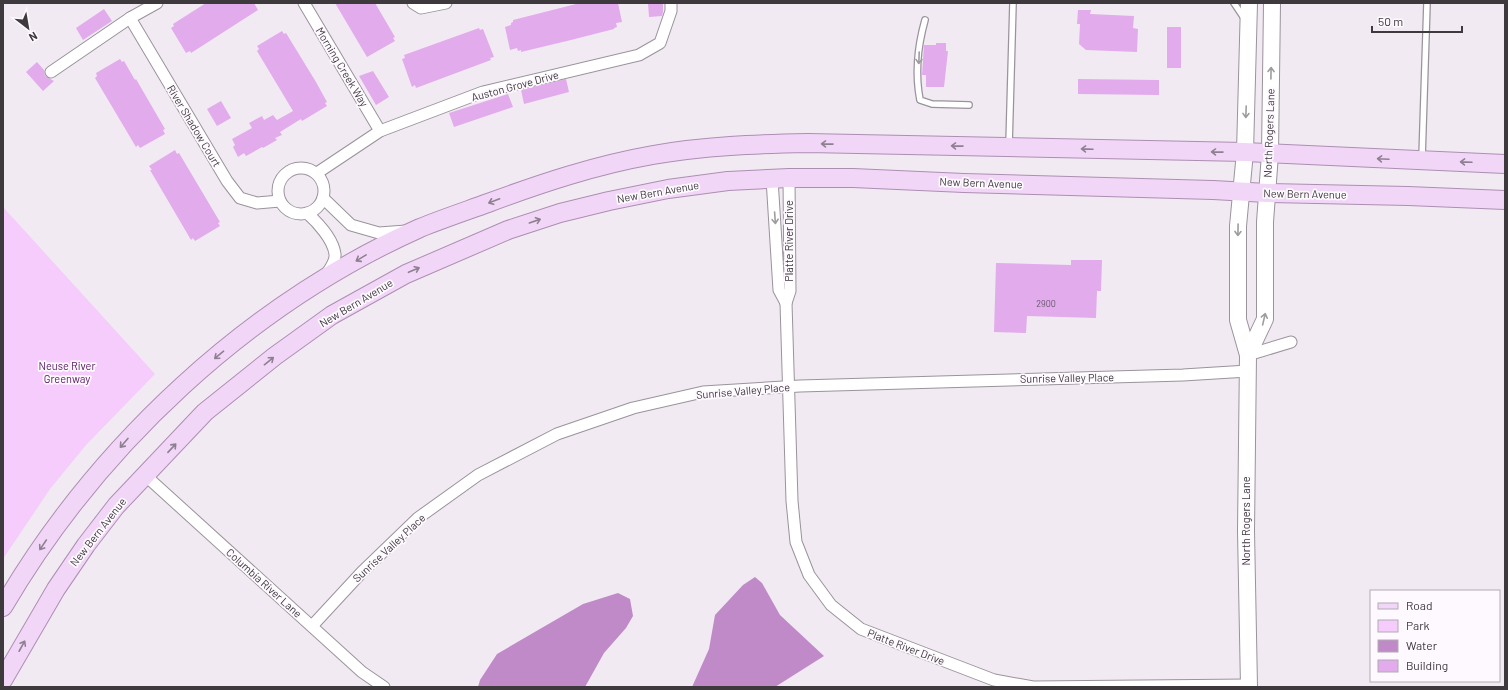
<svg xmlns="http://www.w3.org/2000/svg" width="1508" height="690" font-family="Barlow,sans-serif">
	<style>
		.green { fill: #f5ccfb }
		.water { fill: #c08ac9 }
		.building { fill: #e2abec }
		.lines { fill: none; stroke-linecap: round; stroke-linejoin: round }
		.lane-casing { stroke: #9a939b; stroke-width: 8 }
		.street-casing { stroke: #9a939b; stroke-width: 13 }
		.secondary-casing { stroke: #9a939b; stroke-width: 18 }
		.primary-casing { stroke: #ad8eb3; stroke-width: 20 }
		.lane { stroke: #fff; stroke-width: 5.5 }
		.street { stroke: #fff; stroke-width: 11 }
		.secondary { stroke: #fff; stroke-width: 16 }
		.primary { stroke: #f2d6f7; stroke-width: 18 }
		.oneway { stroke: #9e9c9e }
		.oneway2 { stroke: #8e8091 }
		.labels { text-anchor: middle; stroke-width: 3.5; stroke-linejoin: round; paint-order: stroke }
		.number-label { font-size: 9px; fill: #665669 }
		.street-label { font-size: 11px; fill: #3d393d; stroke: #fdf9fe }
		.park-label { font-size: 11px; fill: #581663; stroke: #fdf9fe }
	</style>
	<rect width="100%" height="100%" fill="#f2eaf3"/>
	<polygon class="green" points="3,207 155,374 86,445 50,489 3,559"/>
	<g class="water">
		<polygon points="755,577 762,583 780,615 824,656 775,687 692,687 709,649 715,615 743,585"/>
		<polygon points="618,593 630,599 633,616 626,628 604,653 585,687 478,687 480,680 497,654 583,604"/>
	</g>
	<g class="building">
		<polygon points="206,3 254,3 258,10 191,53 190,51 186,53 171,28 174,26 173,24"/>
		<polygon points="335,3 375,3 395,37 393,38 395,41 367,57"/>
		<polygon points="580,3 618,3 622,22 616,23 617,27 614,28 614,29 571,40 521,52 521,50 518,51 517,48 510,50 505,27 511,25 511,23 513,22 513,20"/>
		<polygon points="648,3 663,3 663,12 662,16 649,17"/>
		<polygon points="104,9 112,21 83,40 76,28"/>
		<polygon points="1078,10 1091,10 1090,14 1134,16 1133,28 1138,29 1137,52 1086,50 1079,44 1080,24 1077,24"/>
		<rect x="1167" y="27" width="14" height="41"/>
		<polygon points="479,28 480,30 483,29 494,57 490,58 491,60 416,88 415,85 412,87 402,59 405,58 404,55"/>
		<polygon points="282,31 284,34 286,33 316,82 327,102 325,103 327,106 302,121 301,119 280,132 282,135 275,138 277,140 263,148 262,147 246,156 244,153 238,157 233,147 235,145 232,139 252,128 249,123 262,116 264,120 273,115 277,120 293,111 257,51 259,49 257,46"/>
		<polygon points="936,43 946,43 946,51 948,51 944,87 926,87 926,75 922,75 924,45 936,45"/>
		<polygon points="120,59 122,62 124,61 135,80 136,79 165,129 163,130 165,134 140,148 138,145 136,147 95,78 97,76 96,73"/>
		<polygon points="37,62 44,70 45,76 54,81 43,91 26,72"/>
		<polygon points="373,71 389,97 376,105 359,76"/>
		<polygon points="566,79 569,92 524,104 521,90"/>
		<polygon points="1078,79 1159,80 1159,95 1078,94"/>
		<polygon points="508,94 513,107 454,127 449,113"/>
		<polygon points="221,101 231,118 217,126 207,109"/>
		<polygon points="175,150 177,154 179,153 220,222 218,223 220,226 195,241 193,238 191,240 150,170 152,170 149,166"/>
		<polygon points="1071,260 1102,260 1101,291 1097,291 1096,318 1027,316 1026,333 994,332 996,263 1071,265"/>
	</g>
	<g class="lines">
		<g class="lane-casing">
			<g id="lane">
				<polyline points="1234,3 1244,18"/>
				<path d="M 925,20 C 918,45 915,74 920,100 L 932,104 L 969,105"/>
				<polyline points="1009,145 1013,3"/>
				<polyline points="1422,158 1427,3"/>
			</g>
		</g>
		<g class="street-casing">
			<g id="street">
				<polyline points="304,3 380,131"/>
				<polyline points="413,3 421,8 446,3"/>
				<polyline points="130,18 227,181 240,198 257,203 280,201"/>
				<polyline points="51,72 130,18 157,3"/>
				<circle cx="301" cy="191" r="23"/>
				<polyline points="317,173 380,131 483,92 639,55 660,43 671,11 671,3"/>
				<polyline points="789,178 790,291 786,303 792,501 796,542 809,575 831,605 861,629 994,680 1033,687 1249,685"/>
				<polyline points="772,179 779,290 786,303"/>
				<polyline points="323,198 351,225 379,233 406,231"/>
				<path d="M 307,213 C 317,222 333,239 335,254 C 336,262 329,270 325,276"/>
				<polyline points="1248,355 1291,342"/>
				<polyline points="146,476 362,672 384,687"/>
				<polyline points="312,626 362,572 418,518 478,475 557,434 633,408 703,392 800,386 1183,375 1248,371"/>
			</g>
		</g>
		<g class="secondary-casing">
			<g id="secondary">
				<polyline points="1249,3 1245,152 1238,226 1238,320 1248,355 1246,531 1249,687"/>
				<polyline points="1248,355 1265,319 1265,222 1270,154 1272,3"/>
			</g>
		</g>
		<g class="primary-casing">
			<g id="primary">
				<path d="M 3,607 C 98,445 248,305 420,228 C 442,219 466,211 488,203 C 542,183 596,165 653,155 C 704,146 756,144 808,143 L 1245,152 L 1505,164"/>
				<polyline points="3,680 56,589 86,545 116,506 205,412 275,356 332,315 406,274 508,230 560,213 609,201 668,189 728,181 789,178 853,178 964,183 1213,190 1267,193 1408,196 1505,200"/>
			</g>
		</g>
		<use href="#lane" class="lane"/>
		<use href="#street" class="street"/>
		<use href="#secondary" class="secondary"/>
		<use href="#primary" class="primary"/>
	</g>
	<defs><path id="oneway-shaft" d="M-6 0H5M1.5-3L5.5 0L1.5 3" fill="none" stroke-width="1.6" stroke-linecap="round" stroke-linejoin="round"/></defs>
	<g class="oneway">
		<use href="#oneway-shaft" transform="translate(919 58) rotate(92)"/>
		<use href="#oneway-shaft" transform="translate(1271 73) rotate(-89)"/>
		<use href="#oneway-shaft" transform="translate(1246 112) rotate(92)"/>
		<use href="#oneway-shaft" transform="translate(775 218) rotate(86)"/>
		<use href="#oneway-shaft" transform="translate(1238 230) rotate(91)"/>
		<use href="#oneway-shaft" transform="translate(1264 319) rotate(-77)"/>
	</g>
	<g class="oneway2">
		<use href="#oneway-shaft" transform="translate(827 144) rotate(-179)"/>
		<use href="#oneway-shaft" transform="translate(957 146) rotate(-179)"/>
		<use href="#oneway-shaft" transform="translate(1087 149) rotate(-178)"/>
		<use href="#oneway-shaft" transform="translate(1217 152) rotate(-179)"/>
		<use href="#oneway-shaft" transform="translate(1383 159) rotate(-177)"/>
		<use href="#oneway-shaft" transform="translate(1466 162) rotate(-178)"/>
		<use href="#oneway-shaft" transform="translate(494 201) rotate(159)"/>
		<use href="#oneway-shaft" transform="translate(535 221) rotate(-19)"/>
		<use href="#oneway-shaft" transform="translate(361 258) rotate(149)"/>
		<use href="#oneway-shaft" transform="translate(414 270) rotate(-23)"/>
		<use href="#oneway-shaft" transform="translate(219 355) rotate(140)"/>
		<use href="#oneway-shaft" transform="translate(269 361) rotate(-39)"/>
		<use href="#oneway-shaft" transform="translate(124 443) rotate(131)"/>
		<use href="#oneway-shaft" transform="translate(172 448) rotate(-47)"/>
		<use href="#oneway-shaft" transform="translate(43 545) rotate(124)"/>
		<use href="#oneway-shaft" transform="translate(22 646) rotate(-61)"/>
	</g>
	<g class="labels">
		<g class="number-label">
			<text x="1046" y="307">2900</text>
		</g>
		<g class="street-label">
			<text transform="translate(342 67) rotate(59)" y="4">Morning Creek Way</text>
			<text transform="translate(515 86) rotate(-15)" y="4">Auston Grove Drive</text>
			<text transform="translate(194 126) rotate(59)" y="4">River Shadow Court</text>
			<text transform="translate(1269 133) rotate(-88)" y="4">North Rogers Lane</text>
			<text transform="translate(981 183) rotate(2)" y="4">New Bern Avenue</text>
			<text transform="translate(658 192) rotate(-10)" y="4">New Bern Avenue</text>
			<text transform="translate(1305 194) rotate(1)" y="4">New Bern Avenue</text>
			<text transform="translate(789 241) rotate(-90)" y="4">Platte River Drive</text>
			<text transform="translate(356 303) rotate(-31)" y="4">New Bern Avenue</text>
			<text transform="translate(1067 378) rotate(-1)" y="4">Sunrise Valley Place</text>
			<text transform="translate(743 391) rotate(-5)" y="4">Sunrise Valley Place</text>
			<text transform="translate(1246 521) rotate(-90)" y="4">North Rogers Lane</text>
			<text transform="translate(98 532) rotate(-52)" y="4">New Bern Avenue</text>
			<text transform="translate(389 548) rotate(-43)" y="4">Sunrise Valley Place</text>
			<text transform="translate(264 583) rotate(42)" y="4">Columbia River Lane</text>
			<text transform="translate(906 647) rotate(21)" y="4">Platte River Drive</text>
		</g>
		<g class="park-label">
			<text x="67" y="370">Neuse River<tspan x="67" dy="13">Greenway</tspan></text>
		</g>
	</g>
	<rect width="1508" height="690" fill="none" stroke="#3d393d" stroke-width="8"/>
	<rect x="1370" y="590" width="130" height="92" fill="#fdf9fe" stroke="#b0acb1"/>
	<rect x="1378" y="603" width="20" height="6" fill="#f2d6f7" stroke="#b0acb1"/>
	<text x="1406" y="610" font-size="12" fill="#3d393d">Road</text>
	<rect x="1378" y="620" width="20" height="12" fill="#f5ccfb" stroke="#b0acb1"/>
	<text x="1406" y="630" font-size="12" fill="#3d393d">Park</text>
	<rect x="1378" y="640" width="20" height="12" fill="#c08ac9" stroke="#b0acb1"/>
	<text x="1406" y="650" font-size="12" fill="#3d393d">Water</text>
	<rect x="1378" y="660" width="20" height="12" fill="#e2abec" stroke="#b0acb1"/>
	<text x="1406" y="670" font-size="12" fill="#3d393d">Building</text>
	<g transform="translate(28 28) rotate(149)" stroke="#fdf9fe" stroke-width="3" paint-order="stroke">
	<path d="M0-3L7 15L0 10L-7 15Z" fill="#3d393d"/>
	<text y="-6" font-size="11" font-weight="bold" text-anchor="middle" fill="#3d393d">N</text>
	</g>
	<path d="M1372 26v6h90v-6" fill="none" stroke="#3d393d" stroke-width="2"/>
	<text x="1378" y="26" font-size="12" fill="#3d393d" stroke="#fdf9fe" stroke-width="3" paint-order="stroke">50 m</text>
</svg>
